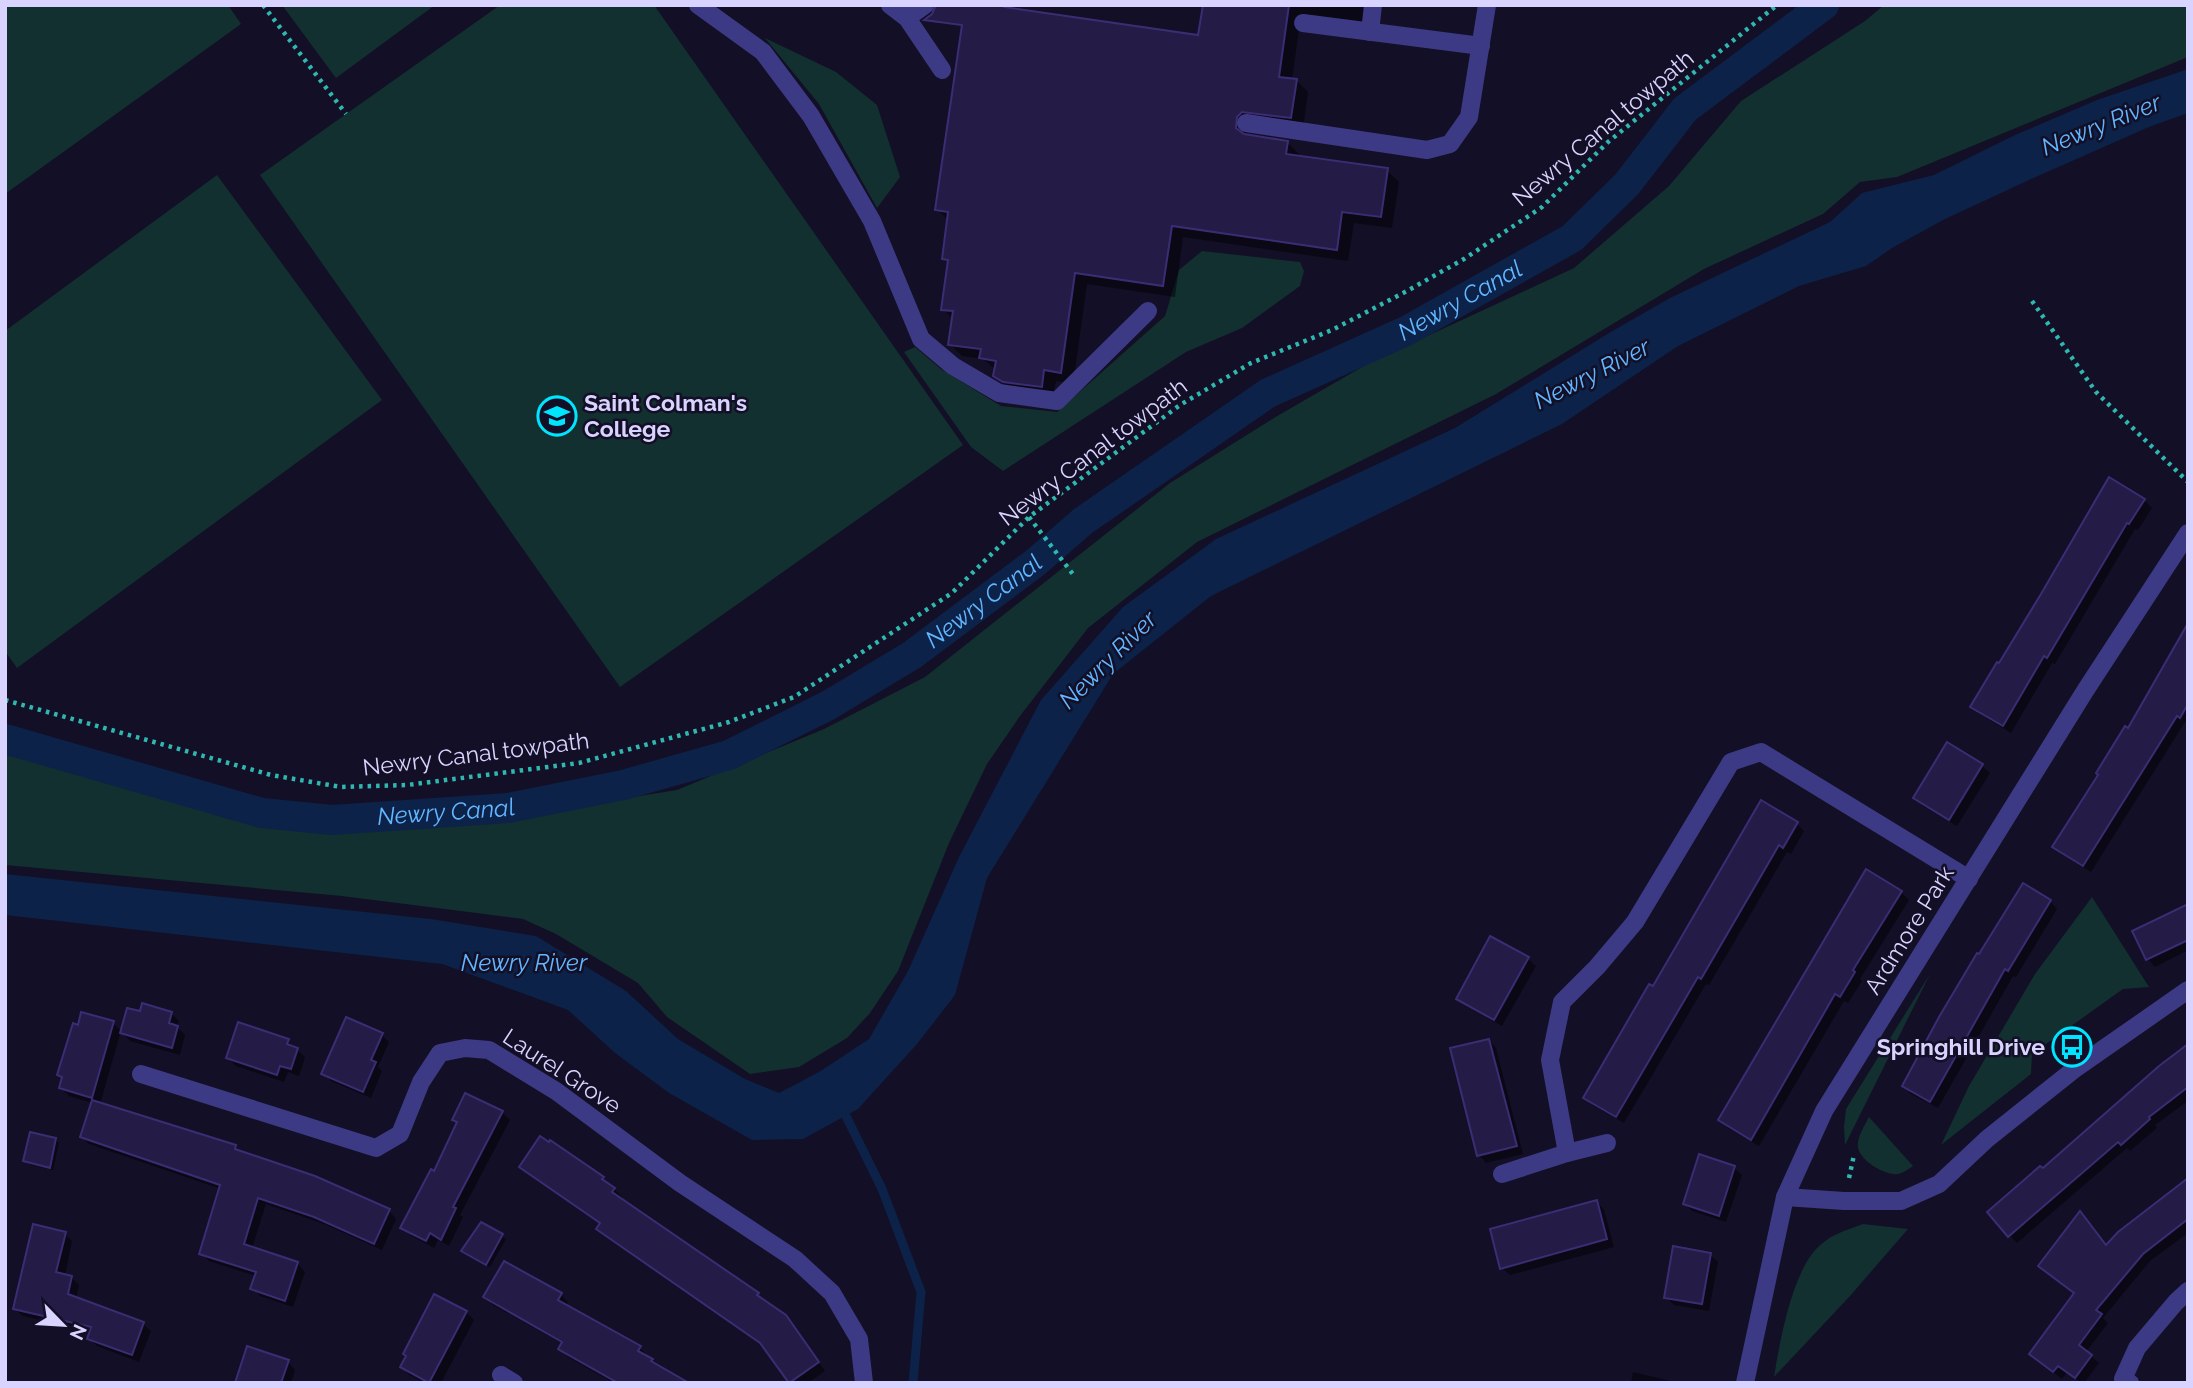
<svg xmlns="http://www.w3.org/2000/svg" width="2193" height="1388" font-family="Raleway,sans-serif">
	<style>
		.green { fill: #12302f }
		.water { fill: #0c2248 }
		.shadow { fill: #0007 }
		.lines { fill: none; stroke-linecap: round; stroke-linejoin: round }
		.stream { stroke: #0c2248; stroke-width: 9 }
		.canal { stroke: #0c2248; stroke-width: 30 }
		.building { fill: #241b47; stroke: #3b2d73; stroke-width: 2 }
		.path { stroke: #2fb8b0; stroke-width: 4.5; stroke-dasharray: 3.5 5; stroke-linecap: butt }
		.minor { stroke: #3d3a85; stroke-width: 18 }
		.labels { text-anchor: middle; stroke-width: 5; stroke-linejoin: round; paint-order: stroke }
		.street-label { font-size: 23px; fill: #d9d4ff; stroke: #130f26 }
		.poi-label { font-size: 23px; font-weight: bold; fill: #d9d4ff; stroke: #130f26; text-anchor: start }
		.water-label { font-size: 24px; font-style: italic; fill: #62b6ff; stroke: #130f26 }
	</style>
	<rect width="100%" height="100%" fill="#130f26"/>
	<g class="green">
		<polygon points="5,5 228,5 241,24 5,194"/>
		<polygon points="282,5 435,5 336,78"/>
		<polygon points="500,5 654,5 963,445 620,687 260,175"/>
		<polygon points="1884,5 2188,5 2188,57 1897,177 1860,182 1823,214 1704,269 1496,394 1197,542 1088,628 1020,716 987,764 949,843 898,971 870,1013 847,1038 799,1067 750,1074 667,1017 638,983 556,934 523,919 342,896 5,865 5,748 270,822 463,824 677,790 824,729 925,677 1170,483 1279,415 1369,363 1574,268 1669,186 1741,101 1865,21"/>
		<polygon points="765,38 836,72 877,105 900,177 877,208 819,104"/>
		<polygon points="217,175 382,400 17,668 5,651 5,331"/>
		<polygon points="1202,251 1300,262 1304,271 1300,286 1242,328 1186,352 1003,471 971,447 904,352 915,347 941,369 1001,406 1057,412 1165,316 1179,270"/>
		<polygon points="2092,897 2149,987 2123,989 2032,1054 2031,1074 1941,1145 1969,1086 2035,974"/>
		<polygon points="1930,974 1845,1145 1844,1127 1846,1109"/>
		<path d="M 1869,1117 L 1913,1166 C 1908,1169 1904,1173 1898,1174 C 1885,1176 1861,1161 1858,1148 C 1856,1138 1865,1125 1869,1117 Z"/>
		<path d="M 1863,1224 L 1908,1229 L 1850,1296 L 1774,1377 C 1780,1341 1793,1263 1824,1242 C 1835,1233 1850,1229 1863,1224 Z"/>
	</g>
	<polygon class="water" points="2188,69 2188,113 2149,127 2038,176 1945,219 1892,248 1866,266 1799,286 1678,346 1562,424 1211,596 1113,674 987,878 955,995 917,1044 858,1109 803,1139 752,1140 669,1093 615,1053 568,1010 442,964 5,915 5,874 431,919 536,936 626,991 678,1039 745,1079 779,1093 819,1072 869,1039 908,971 959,857 1041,700 1123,607 1216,539 1455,428 1609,333 1670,298 1830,222 1862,193 1934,175 2015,135 2097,100"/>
	<g class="shadow">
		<polygon points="964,5 1017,5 1017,10 1200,36 1204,5 1374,5 1372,25 1301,15 1292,80 1296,80 1308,92 1303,129 1248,129 1247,136 1287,142 1299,154 1299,157 1387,170 1399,182 1392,228 1354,223 1348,261 1183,237 1175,297 1087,284 1073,384 1056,381 1053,398 1007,388 995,376 996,370 983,359 962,356 950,344 953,319 943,309 949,264 944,258 949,221 937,209 963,27 961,24"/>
		<polygon points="2144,500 2152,508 2138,530 2135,529 2055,664 2052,663 2011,733 1980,714 1972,707 1999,666"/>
		<polygon points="2188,626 2188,724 2185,722 2091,872 2062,854 2055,847 2129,730"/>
		<polygon points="1948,745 1982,766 1990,773 1957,826 1923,806 1915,798"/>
		<polygon points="1797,824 1804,831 1791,854 1787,852 1709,985 1706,984 1624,1123 1592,1105 1585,1098 1654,988"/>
		<polygon points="1867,872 1901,892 1909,900 1860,979 1862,981 1848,1003 1844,1001 1759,1146 1728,1128 1721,1120"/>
		<polygon points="2050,901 2057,909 2016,977 2013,976 1938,1108 1911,1094 1904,1086"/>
		<polygon points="2188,905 2188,950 2155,967 2148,959 2134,932"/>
		<polygon points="1491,939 1528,959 1536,966 1502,1026 1466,1006 1458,998"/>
		<polygon points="171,1013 179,1021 177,1027 185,1035 180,1055 130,1041 121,1031 100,1104 235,1147 242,1153 389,1211 396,1219 382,1250 324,1224 266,1204 252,1248 298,1264 305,1272 293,1307 260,1296 252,1288 256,1276 209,1261 201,1253 221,1189 89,1144 82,1137 93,1103 69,1096 61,1088 64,1079 59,1075 113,1023 122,1032 141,1014"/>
		<polygon points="382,1035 389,1042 378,1067 382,1071 371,1098 331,1081 324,1073"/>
		<polygon points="1489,1040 1496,1048 1523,1154 1486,1163 1479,1155"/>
		<polygon points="288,1041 305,1057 299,1076 288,1072 284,1082 236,1066 228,1058"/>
		<polygon points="2188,1047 2188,1101 2155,1125 2157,1128 2130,1151 2127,1148 2017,1243 1989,1213 2043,1171"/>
		<polygon points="502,1112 510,1120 460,1215 463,1217 449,1246 438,1240 434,1248 410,1235 402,1227 435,1173 459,1124 454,1119"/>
		<polygon points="56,1140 59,1143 53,1170 31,1165 27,1161"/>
		<polygon points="551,1142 603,1178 622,1197 620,1200 758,1295 784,1316 793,1325 825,1371 808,1383 791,1383 765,1347 606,1237 598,1229 601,1224 529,1174 521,1167"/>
		<polygon points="1734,1168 1742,1175 1726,1222 1692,1211 1684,1203"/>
		<polygon points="2188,1180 2188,1233 2150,1261 2103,1318 2108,1323 2086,1352 2099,1363 2084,1383 2081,1383 2067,1372 2062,1379 2031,1354 2076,1294 2088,1221 2107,1247"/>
		<polygon points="1597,1202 1604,1210 1614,1247 1510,1275 1502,1268"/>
		<polygon points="481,1224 506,1239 490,1267 466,1254"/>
		<polygon points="65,1234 72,1241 65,1276 71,1277 79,1285 76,1299 143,1324 151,1331 139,1362 97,1346 89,1338 91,1332 23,1316 15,1309"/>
		<polygon points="1710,1255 1718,1262 1709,1311 1674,1305 1666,1297"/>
		<polygon points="561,1295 568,1302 566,1306 640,1348 647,1355 646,1357 660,1368 686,1383 614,1383 568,1357 560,1349 563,1344 493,1305 485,1297"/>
		<polygon points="435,1296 466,1312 474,1320 441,1383 425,1383 409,1375 402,1367"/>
		<polygon points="288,1362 295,1370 291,1383 237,1383"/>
		<polygon points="1633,1372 1675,1382 1676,1383 1631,1383"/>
	</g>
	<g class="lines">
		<polyline class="stream" points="846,1116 882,1189 921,1292 913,1383"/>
		<path class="canal" id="s1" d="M 5,739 L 262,813 L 332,820 L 508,808 L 623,785 L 729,755 L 829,705 L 912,655 L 1036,562 L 1083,521 L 1268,393 L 1406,331 L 1572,238 L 1627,184 L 1685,109 L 1824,5"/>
	</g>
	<g class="building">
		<polygon points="936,5 1004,5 1004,7 1198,35 1203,5 1289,5 1279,77 1297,79 1291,118 1242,112 1237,117 1236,128 1244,134 1288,141 1286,154 1388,168 1381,217 1342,212 1337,250 1172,226 1163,286 1075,273 1061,373 1044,370 1042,387 1003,382 993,376 996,361 979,358 981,349 948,345 953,311 941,310 948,260 942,259 948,212 935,210 962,25 924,20 932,14"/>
		<polygon points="2109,477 2145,499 2129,524 2127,523 2047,658 2044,656 2003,726 1970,707 1997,662 1999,663 2041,594"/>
		<polygon points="2188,623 2188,704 2180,718 2177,716 2083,866 2052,847 2098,775 2096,773 2125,726 2128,728"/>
		<polygon points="1947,742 1983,764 1949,820 1913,798"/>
		<polygon points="1761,800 1798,822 1783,848 1779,845 1701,979 1698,977 1616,1117 1583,1098 1649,984 1653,986"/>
		<polygon points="1866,869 1902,891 1853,970 1855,972 1840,997 1835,994 1751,1140 1718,1120"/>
		<polygon points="2023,883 2051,900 2008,971 2005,969 1930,1102 1902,1086 1939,1017 1977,953 1979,954"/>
		<polygon points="2188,904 2188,940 2146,960 2132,931"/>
		<polygon points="1490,936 1529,957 1494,1020 1456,999"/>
		<polygon points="142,1003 172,1012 169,1023 178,1026 172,1048 120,1033 127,1008 140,1011"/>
		<polygon points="81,1012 114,1021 92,1098 59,1088 62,1077 57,1075 73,1023 78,1025"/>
		<polygon points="346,1017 383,1033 371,1060 376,1062 363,1092 321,1074"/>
		<polygon points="238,1022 289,1039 287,1044 298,1048 291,1069 280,1066 277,1075 226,1058"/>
		<polygon points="1489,1039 1517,1146 1477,1156 1450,1048"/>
		<polygon points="2188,1044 2188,1087 2149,1117 2150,1119 2121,1145 2118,1142 2008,1237 1987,1212 2040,1166 2043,1168 2159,1066"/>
		<polygon points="465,1093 503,1111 453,1207 456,1208 441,1240 430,1233 426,1241 400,1228 431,1169 434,1171 457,1122 452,1120"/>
		<polygon points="92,1100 236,1145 235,1149 315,1176 390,1209 374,1244 314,1217 258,1198 244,1244 298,1262 285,1301 250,1289 256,1272 199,1254 220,1185 80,1137"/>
		<polygon points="30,1132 56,1138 50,1168 23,1161"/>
		<polygon points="540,1136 549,1142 550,1140 604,1177 602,1179 615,1188 612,1192 759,1293 757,1295 786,1315 819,1362 789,1383 760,1343 596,1229 600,1223 519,1167"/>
		<polygon points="1699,1154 1735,1166 1719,1216 1683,1204"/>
		<polygon points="2188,1178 2188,1219 2143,1254 2096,1310 2102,1314 2079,1345 2092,1355 2075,1378 2058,1366 2053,1372 2029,1354 2074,1293 2038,1266 2080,1211 2106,1245 2118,1232"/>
		<polygon points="1597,1200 1607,1239 1500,1269 1490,1229"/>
		<polygon points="481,1222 503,1234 486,1265 461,1251"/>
		<polygon points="33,1224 66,1232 56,1272 72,1276 68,1294 144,1322 132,1355 87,1339 91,1327 13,1309"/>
		<polygon points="1673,1246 1711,1253 1702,1304 1664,1298"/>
		<polygon points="504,1261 562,1293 558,1300 641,1346 638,1351 653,1359 651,1361 689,1383 618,1383 558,1349 562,1342 483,1297"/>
		<polygon points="434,1294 467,1311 429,1383 400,1367 406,1356 403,1354"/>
		<polygon points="247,1346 289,1360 281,1383 235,1383"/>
	</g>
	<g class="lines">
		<g class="path">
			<polyline points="263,5 346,114"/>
			<polyline points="2032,301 2096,392 2188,482"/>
			<polyline points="1029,517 1075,577"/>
			<polyline points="5,700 271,775 341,787 407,785 579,763 729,722 794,697 952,593 1029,517 1180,405 1251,363 1332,330 1407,291 1464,259 1542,207 1608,142 1777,5"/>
			<polyline points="1849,1178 1854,1155"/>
		</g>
		<g class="minor">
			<polyline points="698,5 763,52 811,116 872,221 921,339 953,366 999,393 1057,401 1148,311"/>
			<polyline points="890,5 907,18 942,70"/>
			<polyline points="907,18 925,5"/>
			<polyline points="1303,23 1481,46"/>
			<polyline points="1370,32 1373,5"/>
			<polyline points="1246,123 1427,150 1450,144 1469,117 1487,5"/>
			<polyline points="141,1074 376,1148 400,1134 421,1082 440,1053 465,1048 489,1050 556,1091 680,1183 795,1259 832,1293 859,1339 864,1383"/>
			<polyline points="1567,1153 1607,1143"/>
			<polyline points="1502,1174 1567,1153 1550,1060 1562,1002 1597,967 1635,922 1731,762 1761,752 1969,879"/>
			<polyline points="1785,1197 1844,1201 1901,1201 1939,1184 1987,1139 2076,1068 2188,990"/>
			<polyline points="501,1375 514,1383"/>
			<polyline points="1745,1383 1785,1197 1824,1111 2085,691 2188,533"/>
			<polyline points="2130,1383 2123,1379 2137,1348 2176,1302 2188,1291"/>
		</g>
	</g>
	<defs>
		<g id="school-ring" transform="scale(2.0125)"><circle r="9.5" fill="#130f26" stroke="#00e5ff" stroke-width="1.5"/><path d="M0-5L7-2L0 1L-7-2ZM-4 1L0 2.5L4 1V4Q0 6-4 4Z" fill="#00e5ff"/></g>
		<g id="bus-ring" transform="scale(2.0125)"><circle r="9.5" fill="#130f26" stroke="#00e5ff" stroke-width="1.5"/><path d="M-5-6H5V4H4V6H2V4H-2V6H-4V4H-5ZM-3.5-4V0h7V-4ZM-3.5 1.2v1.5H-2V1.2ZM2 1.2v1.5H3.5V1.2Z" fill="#00e5ff"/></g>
	</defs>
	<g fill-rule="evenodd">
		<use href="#school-ring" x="557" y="416"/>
		<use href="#bus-ring" x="2072" y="1047"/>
	</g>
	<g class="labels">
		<g class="street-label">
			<text transform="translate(1603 128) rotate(-40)" y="8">Newry Canal towpath</text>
			<text transform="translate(1093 452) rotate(-37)" y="8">Newry Canal towpath</text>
			<text transform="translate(476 754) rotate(-7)" y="8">Newry Canal towpath</text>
			<text transform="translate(1909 930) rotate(-58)" y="8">Ardmore Park</text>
			<text transform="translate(562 1071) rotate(33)" y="8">Laurel Grove</text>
		</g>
		<g class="poi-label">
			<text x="584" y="411">Saint Colman's<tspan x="584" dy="26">College</tspan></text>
			<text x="2045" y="1055" text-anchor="end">Springhill Drive</text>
		</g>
		<g class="water-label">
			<text transform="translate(2101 125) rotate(-22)" y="8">Newry River</text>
			<text dy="8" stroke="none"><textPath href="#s1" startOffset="1606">Newry Canal</textPath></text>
			<text transform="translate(1592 374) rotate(-27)" y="8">Newry River</text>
			<text dy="8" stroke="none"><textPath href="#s1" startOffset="1040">Newry Canal</textPath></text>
			<text transform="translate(1108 660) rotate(-45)" y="8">Newry River</text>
			<text dy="8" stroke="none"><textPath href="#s1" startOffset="452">Newry Canal</textPath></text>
			<text x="524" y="971">Newry River</text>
		</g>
	</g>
	<rect width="2193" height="1388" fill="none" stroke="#d9d4ff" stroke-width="14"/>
	<g transform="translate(63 1325) rotate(115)" stroke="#130f26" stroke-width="5" paint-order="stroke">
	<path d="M0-5L12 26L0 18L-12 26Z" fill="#d9d4ff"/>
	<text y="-10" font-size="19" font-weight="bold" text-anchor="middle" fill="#d9d4ff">N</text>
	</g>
</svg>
